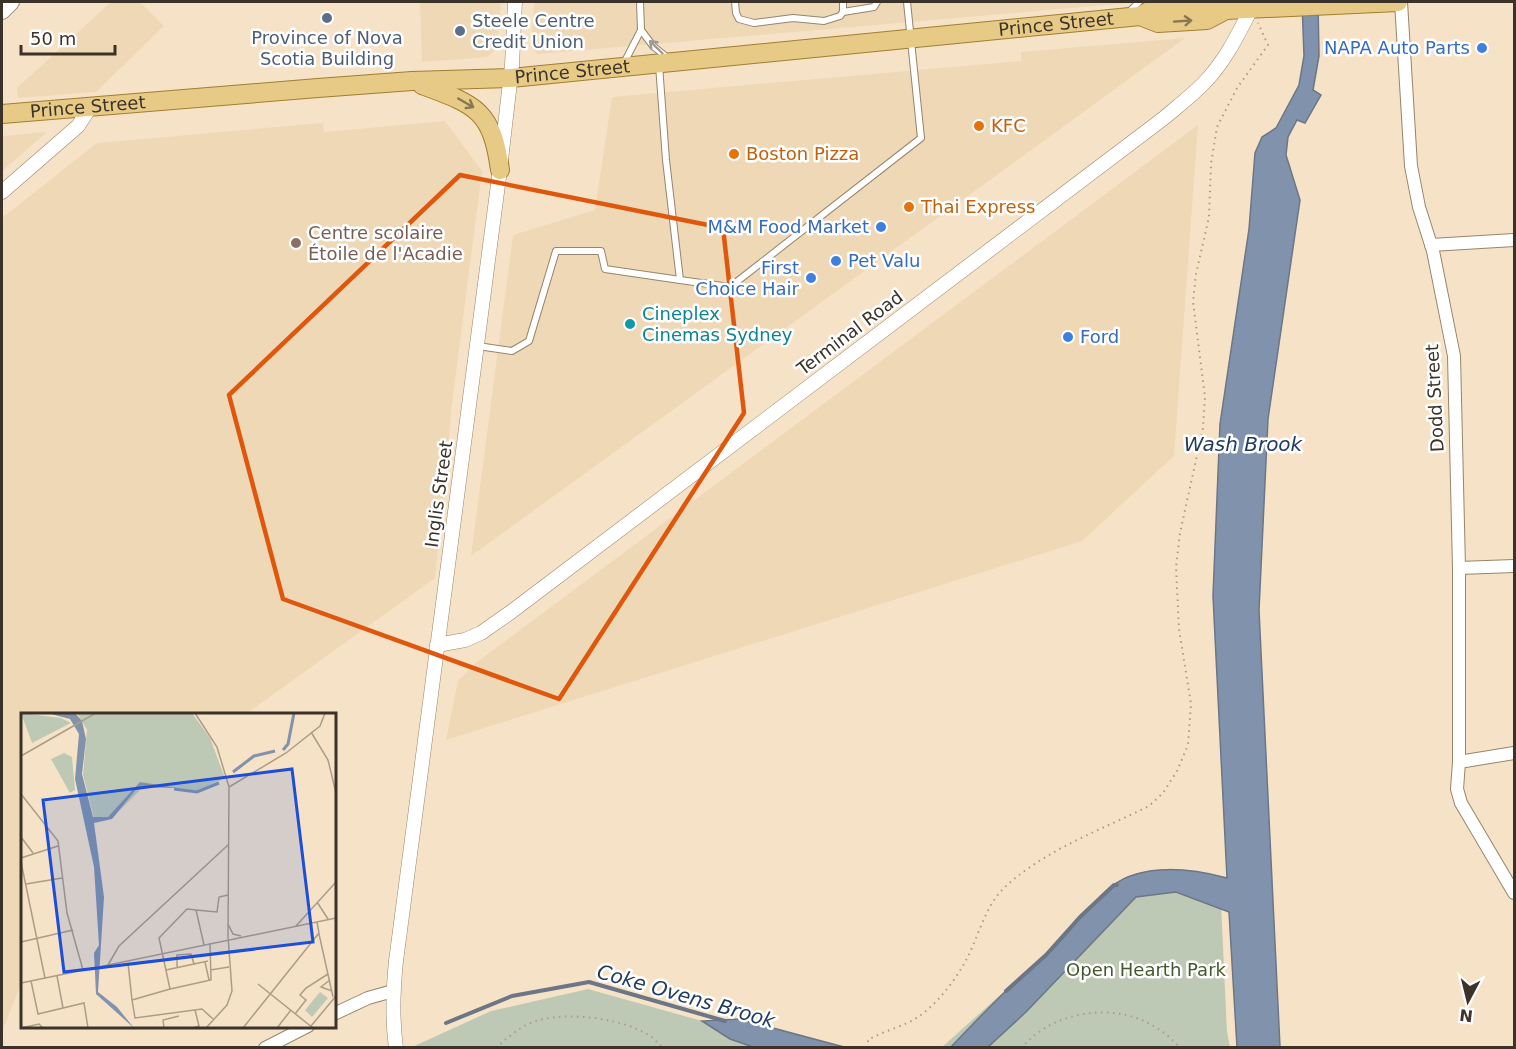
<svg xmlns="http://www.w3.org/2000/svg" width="1516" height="1049" font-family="'DejaVu Sans',sans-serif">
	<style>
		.built { fill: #eed8b6 }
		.green { fill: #bec9b5 }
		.water { fill: #8193ac; stroke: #6c7685; stroke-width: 1.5 }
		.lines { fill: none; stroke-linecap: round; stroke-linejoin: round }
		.stream { stroke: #6c7685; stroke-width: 4 }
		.service-casing { stroke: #97856c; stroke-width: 8 }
		.minor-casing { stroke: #97856c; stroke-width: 14 }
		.tertiary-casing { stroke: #97856c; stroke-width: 15 }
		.secondary-casing { stroke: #97856c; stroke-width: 18 }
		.primary-casing { stroke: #a07e30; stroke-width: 20 }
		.path { stroke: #aa9b87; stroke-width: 2; stroke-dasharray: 1.5 4.5; stroke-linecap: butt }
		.service { stroke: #fff; stroke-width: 6 }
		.minor { stroke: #fff; stroke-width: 12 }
		.tertiary { stroke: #fff; stroke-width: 14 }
		.secondary { stroke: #fff; stroke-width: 16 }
		.primary { stroke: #e7ca85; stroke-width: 18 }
		.oneway { stroke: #887752 }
		.oneway2 { stroke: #9d9994 }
		.marked { fill: none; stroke: #df570d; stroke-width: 4.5; stroke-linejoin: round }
		.service-dot { fill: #5c6f8a; stroke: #fff; stroke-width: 2 }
		.shop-dot { fill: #3f7fe0; stroke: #fff; stroke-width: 2 }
		.food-dot { fill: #e8710a; stroke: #fff; stroke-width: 2 }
		.education-dot { fill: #8d6e63; stroke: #fff; stroke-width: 2 }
		.culture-dot { fill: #0f9aa8; stroke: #fff; stroke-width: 2 }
		.labels { text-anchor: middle; stroke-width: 5; stroke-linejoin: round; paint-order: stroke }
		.service-label { font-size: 18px; fill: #4e5e75; stroke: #fff; text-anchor: start }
		.street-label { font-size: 18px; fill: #3b3329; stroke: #fff }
		.shop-label { font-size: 18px; fill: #366cbe; stroke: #fff; text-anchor: end }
		.food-label { font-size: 18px; fill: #c56008; stroke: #fff; text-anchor: start }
		.education-label { font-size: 18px; fill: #785e54; stroke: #fff; text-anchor: start }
		.culture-label { font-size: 18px; fill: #0d838f; stroke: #fff; text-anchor: start }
		.park-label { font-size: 18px; fill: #445a2e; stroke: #fff }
		.water-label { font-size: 20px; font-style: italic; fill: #213c61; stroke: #fff }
		.inset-river { fill: none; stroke: #8193ac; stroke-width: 3 }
		.inset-road { fill: none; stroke: #ab9d88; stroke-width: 1.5 }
		.view { fill: #1d4ed8; fill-opacity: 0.15; stroke: #1d4ed8; stroke-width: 3 }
		.inset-edge { fill: none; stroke: #3b3329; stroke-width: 3 }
	</style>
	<rect width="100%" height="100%" fill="#f6e3c7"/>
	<g class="built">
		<polygon points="111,2 140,2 164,26 96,92 18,98 17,88"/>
		<polygon points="420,2 501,2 497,48 487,57 422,62"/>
		<polygon points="534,2 1142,2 537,54 531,47"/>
		<polygon points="1185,38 1030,151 471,556 513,235 595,210 612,97 1021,61 1021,52"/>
		<polygon points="445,121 482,171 452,404 435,578 246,714 22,714 22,981 2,1032 2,218 97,143 323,123 324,132"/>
		<polygon points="1198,125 1174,456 1082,541 446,740 458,681 477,662"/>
		<polygon points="47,132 2,171 2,136"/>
	</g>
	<g class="green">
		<polygon points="1171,886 1221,904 1227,1032 1230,1047 941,1048 1115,892"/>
		<polygon points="588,989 795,1047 410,1048 491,1011"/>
	</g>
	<g class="water">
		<path d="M 1302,2 L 1318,2 L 1319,56 L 1313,90 L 1321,95 L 1305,123 L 1297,120 L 1288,137 L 1286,155 L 1300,200 L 1268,419 L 1259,610 L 1280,1047 L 1237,1047 L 1229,912 L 1176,892 L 1136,897 L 1026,1012 L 988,1047 L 950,1048 C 969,1028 988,1008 1008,989 C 1020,977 1034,967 1046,956 C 1069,934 1087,906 1112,886 C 1143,862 1193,869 1227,878 L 1213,596 L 1220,424 L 1249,229 L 1255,153 L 1262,137 L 1276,128 L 1299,85 L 1304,56 Z"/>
		<polygon points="739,1019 844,1047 753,1047 730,1039 702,1021"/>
	</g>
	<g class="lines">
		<g class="stream">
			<polyline points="1006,991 1046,955 1080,917 1114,885 1117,885"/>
			<polyline points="446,1023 512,996 589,982 725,1021"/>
		</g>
		<g class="service-casing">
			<g id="service">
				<polyline points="735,2 736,13 739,19 754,23 793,18 824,21 840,16 843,12 843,2"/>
				<polyline points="843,12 874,7 877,2"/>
				<polyline points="1129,12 1139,2"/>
				<polyline points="641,30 653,46 669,59"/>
				<polyline points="624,63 641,30 640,2"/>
				<polyline points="659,65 666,160 680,280 730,287 921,138 907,2"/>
				<polyline points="478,346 512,351 529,341 556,251 601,251 605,269 680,280"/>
			</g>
		</g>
		<g class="minor-casing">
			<g id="minor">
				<polyline points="1401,2 1411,166 1419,207 1433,251 1454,356 1459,568 1459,762 1457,789 1461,803 1514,893"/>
				<polyline points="1431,245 1514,240"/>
				<polyline points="1459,568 1514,566"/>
				<polyline points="1459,762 1514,753"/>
				<polyline points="334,1014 368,998 393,991"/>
				<polyline points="265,1048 308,1026"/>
			</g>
		</g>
		<g class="tertiary-casing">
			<g id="tertiary">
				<polyline points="2,192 78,126 91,106"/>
				<path d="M 437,645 L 465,640 L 481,633 L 511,612 L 1164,118 C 1177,107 1191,96 1203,84 C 1224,63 1238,35 1251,9"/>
				<path d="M 396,1048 C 392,1019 393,990 396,961 L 499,177 L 512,65 L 515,2"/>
			</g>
		</g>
		<g class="secondary-casing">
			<polyline id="secondary" points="2,11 11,2"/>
		</g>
		<g class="primary-casing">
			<g id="primary">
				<polyline points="1140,16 1158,23 1207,20 1226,10"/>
				<path d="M 422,85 C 476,105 492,110 500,170"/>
				<path id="s1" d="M 2,114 L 318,88 L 412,81 L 511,78 L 1140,16 L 1156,7 L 1206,3 L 1226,10 L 1398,2"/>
			</g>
		</g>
		<g class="path">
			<path d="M 496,1048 C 508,1037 523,1024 539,1020 C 571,1012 620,1018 649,1035 C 654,1038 658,1044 663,1048"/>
			<path d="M 868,1048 L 868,1040 C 883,1031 905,1026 918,1017 C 937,1004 954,982 965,962 C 978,939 984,908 1003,889 C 1042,851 1101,830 1149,806 L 1163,793 L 1177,771 L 1188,745 L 1191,704 L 1179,629 L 1176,567 L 1180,533 L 1203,428 L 1205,397 L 1193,302 L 1196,274 L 1209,217 L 1211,164 L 1217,127 L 1237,88 L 1268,45 L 1258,23"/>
			<path d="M 1021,1048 C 1027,1042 1032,1037 1039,1032 C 1071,1009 1121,1005 1155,1027 C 1165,1032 1173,1041 1181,1048"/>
		</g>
		<use href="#service" class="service"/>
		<use href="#minor" class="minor"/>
		<use href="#tertiary" class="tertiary"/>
		<use href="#secondary" class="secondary"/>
		<use href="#primary" class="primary"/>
	</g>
	<defs><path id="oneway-shaft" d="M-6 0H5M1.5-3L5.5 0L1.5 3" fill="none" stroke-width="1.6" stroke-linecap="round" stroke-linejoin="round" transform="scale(1.5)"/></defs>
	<g class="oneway">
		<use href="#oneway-shaft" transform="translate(1183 21) rotate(-4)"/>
		<use href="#oneway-shaft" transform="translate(466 103) rotate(30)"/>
	</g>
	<use class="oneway2" href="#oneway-shaft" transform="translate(656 47) rotate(-136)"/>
	<path class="marked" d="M 460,175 L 723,228 L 744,413 L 559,699 L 283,599 L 229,395 Z"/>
	<g class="service-dot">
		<circle cx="327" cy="18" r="6"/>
		<circle cx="460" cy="31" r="6"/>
	</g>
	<g class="shop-dot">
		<circle cx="1482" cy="48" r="6"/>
		<circle cx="881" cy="227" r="6"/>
		<circle cx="836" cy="261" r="6"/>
		<circle cx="811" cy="278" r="6"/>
		<circle cx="1068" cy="337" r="6"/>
	</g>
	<g class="food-dot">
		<circle cx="979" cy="126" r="6"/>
		<circle cx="734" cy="154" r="6"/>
		<circle cx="909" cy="207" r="6"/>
	</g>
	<circle class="education-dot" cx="296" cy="243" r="6"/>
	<circle class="culture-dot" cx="630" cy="324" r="6"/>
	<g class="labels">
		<g class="service-label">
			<text x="472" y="27">Steele Centre<tspan x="472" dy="21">Credit Union</tspan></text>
			<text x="327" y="44" text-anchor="middle">Province of Nova<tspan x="327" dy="21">Scotia Building</tspan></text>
		</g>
		<g class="street-label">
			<text dy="6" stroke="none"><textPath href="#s1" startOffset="1058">Prince Street</textPath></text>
			<text dy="6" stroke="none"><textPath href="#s1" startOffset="572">Prince Street</textPath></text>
			<text dy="6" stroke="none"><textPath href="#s1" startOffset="86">Prince Street</textPath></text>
			<text transform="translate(850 333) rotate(-37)" y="6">Terminal Road</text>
			<text transform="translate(1435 398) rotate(-93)" y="6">Dodd Street</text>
			<text transform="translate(439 494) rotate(-82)" y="6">Inglis Street</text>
		</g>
		<g class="shop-label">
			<text x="1470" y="54">NAPA Auto Parts</text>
			<text x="869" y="233">M&amp;M Food Market</text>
			<text x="848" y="267" text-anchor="start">Pet Valu</text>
			<text x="799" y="274">First<tspan x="799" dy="21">Choice Hair</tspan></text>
			<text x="1080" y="343" text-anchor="start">Ford</text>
		</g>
		<g class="food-label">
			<text x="991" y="132">KFC</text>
			<text x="746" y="160">Boston Pizza</text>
			<text x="921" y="213">Thai Express</text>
		</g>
		<g class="education-label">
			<text x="308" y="239">Centre scolaire<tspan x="308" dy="21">Étoile de l'Acadie</tspan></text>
		</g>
		<g class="culture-label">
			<text x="642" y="320">Cineplex<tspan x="642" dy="21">Cinemas Sydney</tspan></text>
		</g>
		<g class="park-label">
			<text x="1146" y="976">Open Hearth Park</text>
		</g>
		<g class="water-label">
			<text x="1243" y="451">Wash Brook</text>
			<text transform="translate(686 996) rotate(16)" y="7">Coke Ovens Brook</text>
		</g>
	</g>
	<g transform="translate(21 713)">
		<rect width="315" height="315" fill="#f6e3c7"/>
		<path d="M 0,0 L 40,5 L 50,10 L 11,30 ZM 56,0 L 171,0 L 189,25 L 204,65 L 176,78 L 125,71 L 91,105 L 73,105 L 62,62 L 66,17 ZM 43,40 L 51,44 L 54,77 L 49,80 L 30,46 ZM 299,279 L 307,285 L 291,304 L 284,297 Z" fill="#bec9b5"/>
		<path d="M 26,0 L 54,0 L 61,8 L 65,26 L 61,61 L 72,104 L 87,104 L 119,69 L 156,75 L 117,74 L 91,106 L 73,110 L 83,184 L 77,279 L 96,294 L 113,315 L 75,281 L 73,240 L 78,232 L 73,154 L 54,66 L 58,21 L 49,6 Z" fill="#8193ac"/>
		<path class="inset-river" d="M 262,37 L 267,31 L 273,0M 212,59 L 233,43 L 254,38M 153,76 L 176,79 L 198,70"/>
		<path class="inset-road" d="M 174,0 L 196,34 L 208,74 L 207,223 L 211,278 L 206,292 L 185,315M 290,19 L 307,47 L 315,80M 0,43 L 75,0M 208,74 L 265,40 L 299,13 L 304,0M 0,81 L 37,128 L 46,200 L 62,257M 0,124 L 12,140M 0,145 L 37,133M 0,149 L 24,265M 5,171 L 41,165M 296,189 L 307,206M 175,197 L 196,199 L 198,184 L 207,182M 207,211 L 212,221 L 220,223M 275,213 L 315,169M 298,221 L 312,284M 0,229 L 52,217M 183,232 L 175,197 L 166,196 L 138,225 L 149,276 L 190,267 L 189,230M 184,249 L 188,267M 107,250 L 111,287 L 149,276M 87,252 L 98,233 L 207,132M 156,255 L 156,242 L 170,241 L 173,251M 145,257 L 187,248M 189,257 L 208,254M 36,263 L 42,295M 309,267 L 300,274 L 311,278M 10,268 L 17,301 L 63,290 L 67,315M 0,270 L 315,205M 237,271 L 292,315M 111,287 L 114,305 L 181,296 L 192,306M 274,301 L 285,287 L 279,282 L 285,275 L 307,261M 290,313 L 315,283M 0,315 L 18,311 L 22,315M 143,315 L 142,307 L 158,303M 172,315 L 178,313 L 174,297M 222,315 L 298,220 L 296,209M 256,315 L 270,297"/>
		<path class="view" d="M 271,56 L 292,229 L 43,259 L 22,87 Z"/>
		<rect width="315" height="315" class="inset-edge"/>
	</g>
	<rect width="1516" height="1049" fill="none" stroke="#3b3329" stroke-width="6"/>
	<g transform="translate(1468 1001) rotate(187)" stroke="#ffffff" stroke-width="4.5" paint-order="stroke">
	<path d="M0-4.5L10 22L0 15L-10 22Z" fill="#3b3329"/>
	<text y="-9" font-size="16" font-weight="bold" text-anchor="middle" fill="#3b3329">N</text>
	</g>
	<path d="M21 45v9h94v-9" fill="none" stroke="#3b3329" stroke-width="3"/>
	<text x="30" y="45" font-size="18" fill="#3b3329" stroke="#ffffff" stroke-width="4.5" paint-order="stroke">50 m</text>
</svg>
